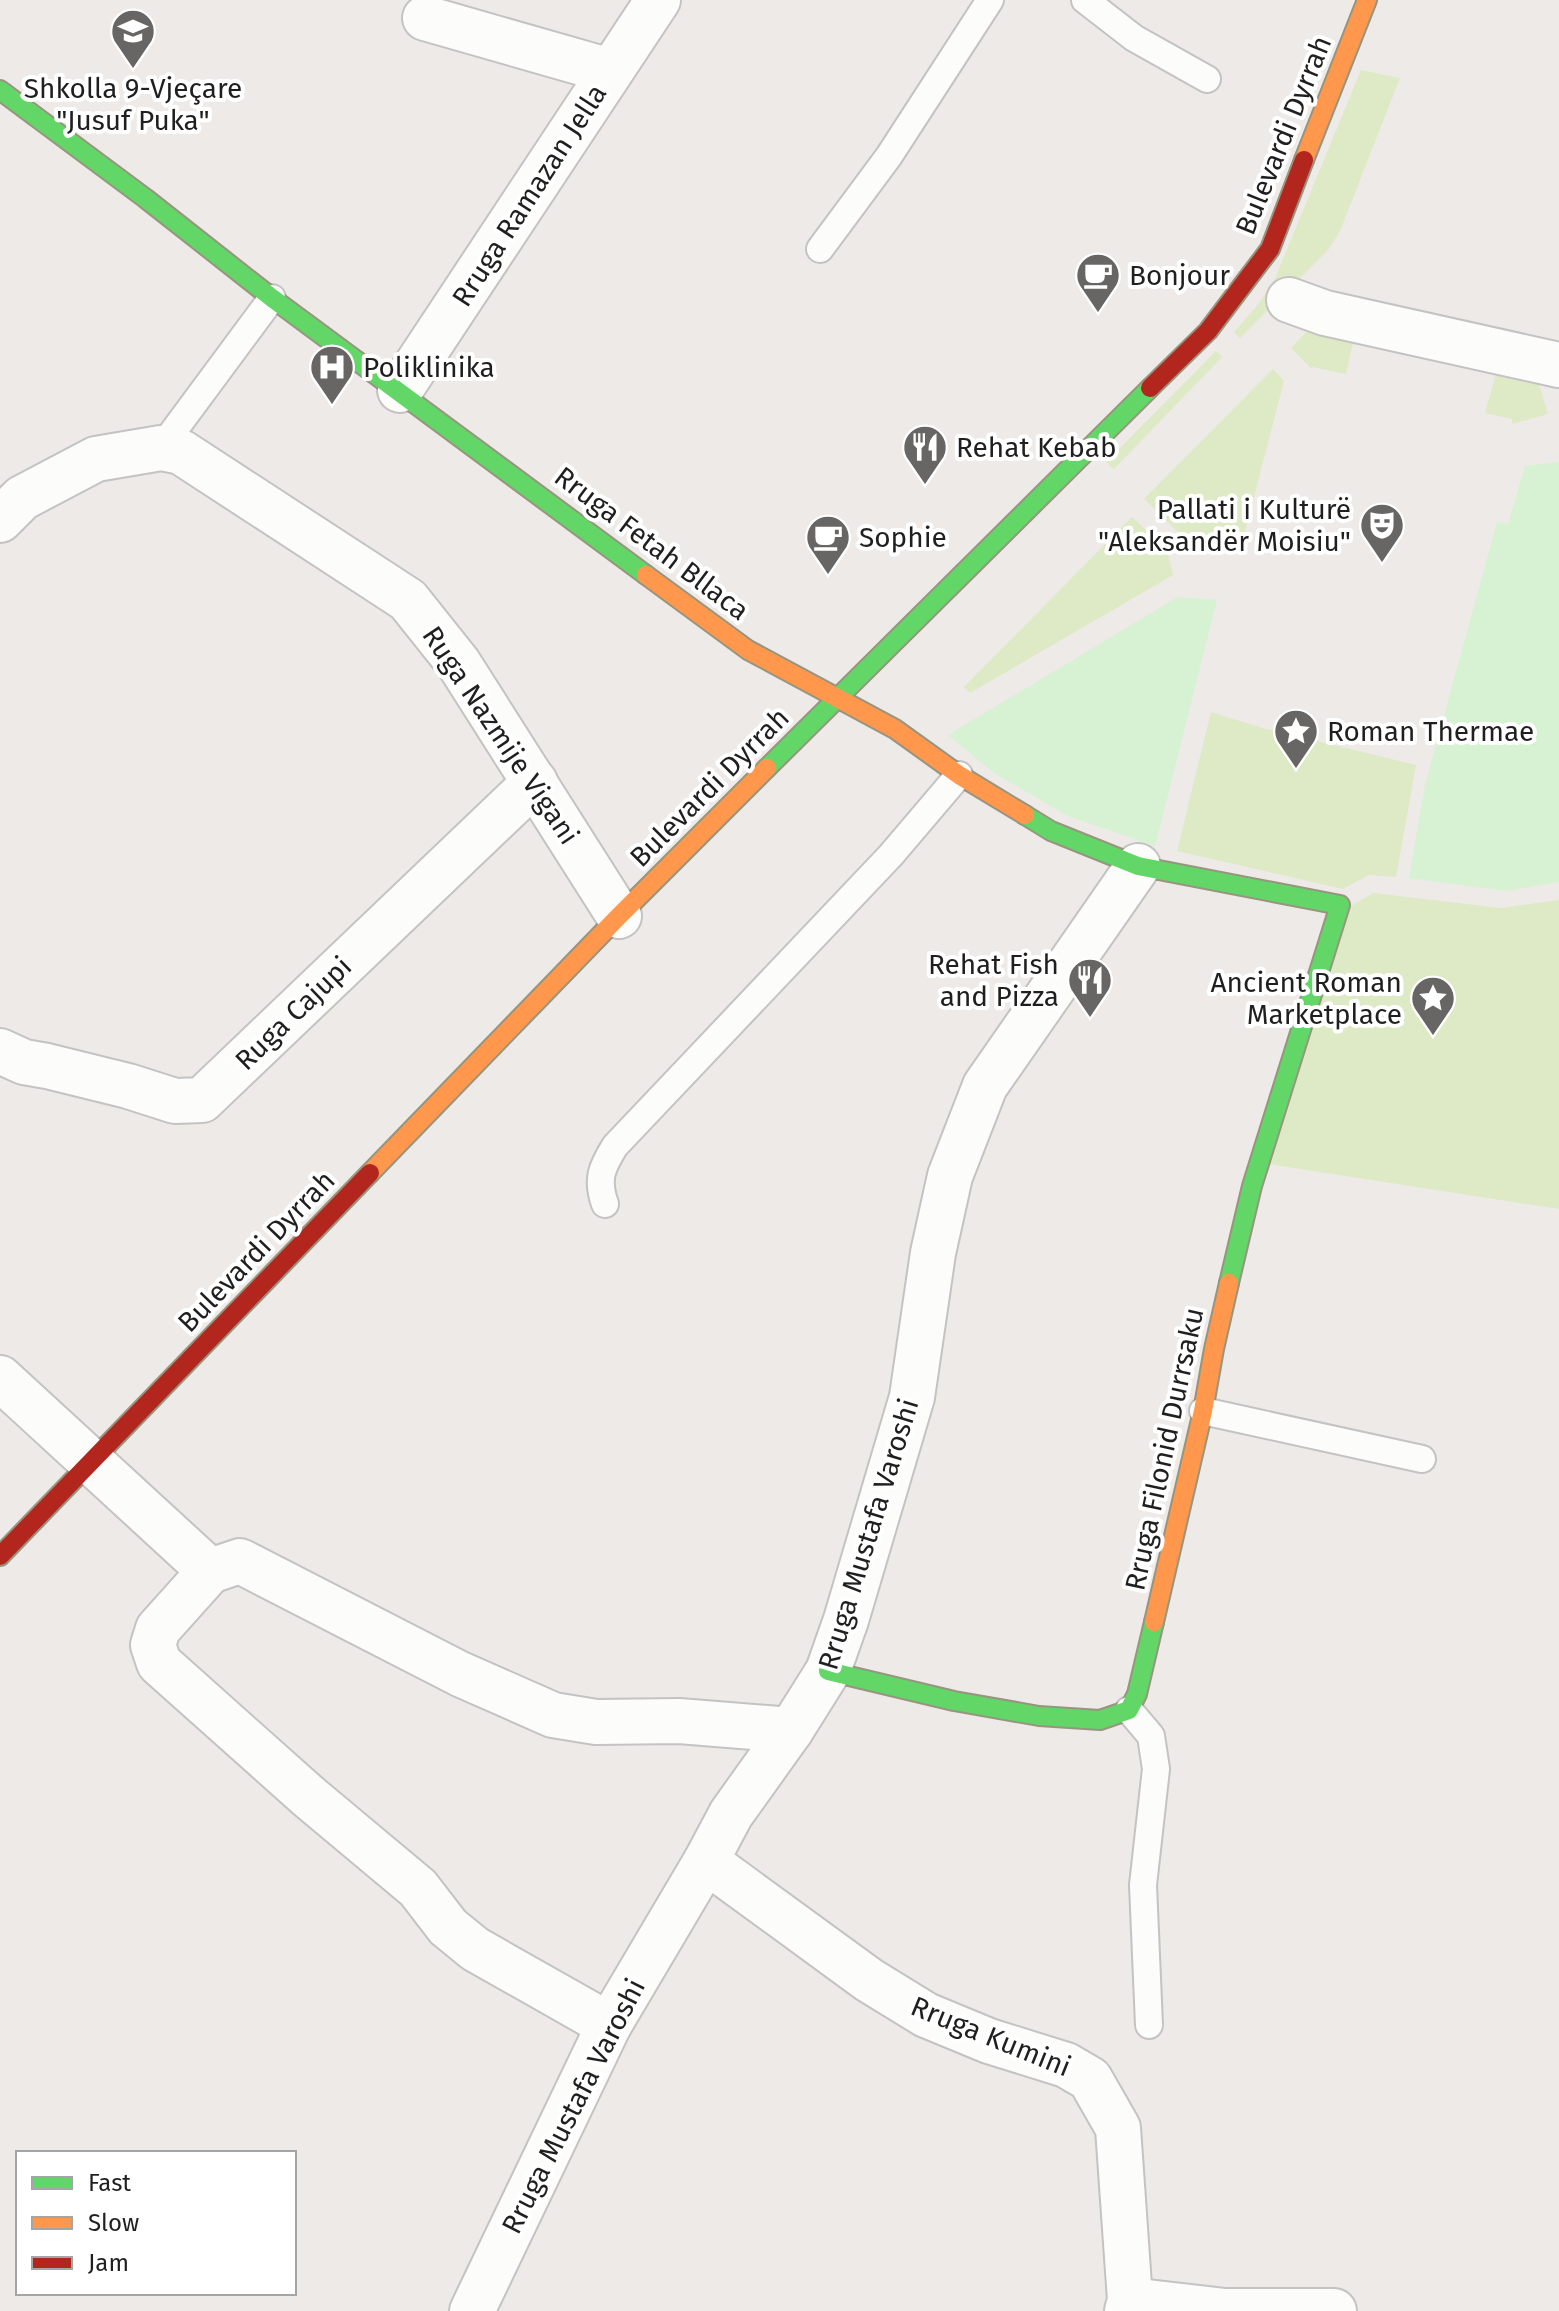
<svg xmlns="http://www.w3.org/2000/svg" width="1559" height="2311" font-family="'Fira Sans',sans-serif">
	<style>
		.grass { fill: #deeac5 }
		.park { fill: #d7f2d3 }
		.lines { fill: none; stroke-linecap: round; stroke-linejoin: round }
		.lane-casing { stroke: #c4c3c2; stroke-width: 30 }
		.street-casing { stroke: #c4c3c2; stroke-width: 48 }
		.fast-casing { stroke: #97957f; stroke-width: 22 }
		.slow-casing { stroke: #97957f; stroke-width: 22 }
		.jam-casing { stroke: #97957f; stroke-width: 22 }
		.lane { stroke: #fcfcfb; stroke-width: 26 }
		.street { stroke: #fcfcfb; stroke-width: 44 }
		.fast { stroke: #63d668; stroke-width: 18 }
		.slow { stroke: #ff974d; stroke-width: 18 }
		.jam { stroke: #b3261e; stroke-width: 18 }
		.labels { text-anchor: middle; stroke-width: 8; stroke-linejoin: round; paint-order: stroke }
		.poi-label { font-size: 28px; fill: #1f1f1f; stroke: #fff; text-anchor: start }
		.street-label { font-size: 28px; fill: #1f1f1f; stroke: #fff }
	</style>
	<rect width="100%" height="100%" fill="#edeae7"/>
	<g class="grass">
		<polygon points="1361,70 1400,78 1340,231 1328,250 1240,338 1234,332 1257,306 1274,281"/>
		<polygon points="1325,313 1358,320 1346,374 1312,367 1312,369 1291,348"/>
		<polygon points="1216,351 1222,357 1114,469 1106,462"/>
		<polygon points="1501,357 1533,365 1548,414 1512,424 1512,419 1485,413"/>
		<polygon points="1273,369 1284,381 1241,547 1181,535 1144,499"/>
		<polygon points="1132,517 1167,550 1173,575 970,693 964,687"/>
		<polygon points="1211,712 1263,728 1416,765 1396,877 1369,875 1343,889 1177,851"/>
		<polygon points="1373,893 1501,908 1559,900 1559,1209 1268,1164 1346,909"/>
	</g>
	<g class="park">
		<polygon points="1559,462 1559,882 1506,891 1409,878 1425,785 1497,522 1508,524 1525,466"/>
		<polygon points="1178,597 1217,600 1155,846 1068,816 994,773 948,735"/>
	</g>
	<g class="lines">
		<g class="lane-casing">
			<g id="lane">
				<polyline points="1085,0 1134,38 1207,79"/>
				<polyline points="820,249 889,156 990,0"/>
				<polyline points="161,448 272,298"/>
				<path d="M 605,1204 C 596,1179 602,1167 615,1146 L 891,855 L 959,775"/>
				<polyline points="1203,1411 1422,1459"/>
				<polyline points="1129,1710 1151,1736 1156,1769 1143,1885 1149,2025"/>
			</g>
		</g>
		<g class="street-casing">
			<g id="street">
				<polyline points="425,18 610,71"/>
				<polyline points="1289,300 1325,313 1559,365"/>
				<polyline points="400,390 658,0"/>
				<polyline points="0,520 22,498 96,459 161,448 181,452 408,600 459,664 619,916"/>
				<polyline points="0,1051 24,1062 47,1066 128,1086 175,1101 202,1100 535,782"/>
				<polyline points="0,1378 210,1571 240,1561 460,1674 553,1715 596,1722 679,1721 791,1730"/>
				<polyline points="210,1571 158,1629 153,1645 159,1663 308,1796 418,1888 448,1927 475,1949 609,2025"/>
				<polyline points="706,1861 869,1980 926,2015 989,2041 1066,2065 1090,2079 1118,2128 1130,2300 1127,2311"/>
				<polyline points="1130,2300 1225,2311"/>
				<polyline points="472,2311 609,2025 706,1861 731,1814 791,1730 828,1671 846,1620 912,1397 933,1253 950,1176 985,1086 1138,866"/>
				<polyline points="1225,2311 1334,2311"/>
			</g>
		</g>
		<g class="fast-casing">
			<g id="fast">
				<polyline points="0,90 145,198 272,298 646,575"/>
				<polyline points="767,768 1150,388"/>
				<polyline points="1025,815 1051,831 1138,866 1340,905 1252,1186 1229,1283"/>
				<polyline points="828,1671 954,1701 1039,1716 1100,1720 1129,1710 1137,1694 1154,1622"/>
			</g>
		</g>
		<g class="slow-casing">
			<g id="slow">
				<polyline points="1304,160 1367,0"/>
				<polyline points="646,575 748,650 895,729 959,775 1025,815"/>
				<polyline points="370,1173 619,916 767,768"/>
				<polyline points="1154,1622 1203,1411 1214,1349 1229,1283"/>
			</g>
		</g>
		<g class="jam-casing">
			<g id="jam">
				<polyline points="1150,388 1208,331 1270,249 1304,160"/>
				<polyline points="0,1556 370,1173"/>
			</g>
		</g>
		<use href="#lane" class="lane"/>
		<use href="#street" class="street"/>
		<use href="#fast" class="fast"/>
		<use href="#slow" class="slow"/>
		<use href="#jam" class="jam"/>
	</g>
	<defs>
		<g id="school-pin" transform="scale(2.3)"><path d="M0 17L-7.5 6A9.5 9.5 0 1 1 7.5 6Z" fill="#676665" stroke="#fff"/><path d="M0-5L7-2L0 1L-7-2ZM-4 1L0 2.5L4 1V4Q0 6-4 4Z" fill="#fff"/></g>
		<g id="cafe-pin" transform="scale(2.3)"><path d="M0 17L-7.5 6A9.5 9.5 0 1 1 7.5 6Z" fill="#676665" stroke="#fff"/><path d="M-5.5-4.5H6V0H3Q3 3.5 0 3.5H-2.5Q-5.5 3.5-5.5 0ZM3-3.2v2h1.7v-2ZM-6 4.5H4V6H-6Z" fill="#fff"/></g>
		<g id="hospital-pin" transform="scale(2.3)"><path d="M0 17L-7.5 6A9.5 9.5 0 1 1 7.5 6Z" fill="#676665" stroke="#fff"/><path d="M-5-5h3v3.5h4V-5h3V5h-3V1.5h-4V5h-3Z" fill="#fff"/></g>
		<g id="restaurant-pin" transform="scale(2.3)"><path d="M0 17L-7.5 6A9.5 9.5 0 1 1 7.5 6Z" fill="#676665" stroke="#fff"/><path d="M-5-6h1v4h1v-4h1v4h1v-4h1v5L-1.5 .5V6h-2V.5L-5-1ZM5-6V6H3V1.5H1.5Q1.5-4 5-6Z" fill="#fff"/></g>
		<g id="theatre-pin" transform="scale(2.3)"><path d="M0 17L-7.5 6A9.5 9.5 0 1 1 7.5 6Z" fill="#676665" stroke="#fff"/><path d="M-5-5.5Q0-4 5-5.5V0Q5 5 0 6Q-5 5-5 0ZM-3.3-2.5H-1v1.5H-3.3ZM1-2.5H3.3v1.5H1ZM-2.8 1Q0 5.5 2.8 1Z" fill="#fff"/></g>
		<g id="sight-pin" transform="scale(2.3)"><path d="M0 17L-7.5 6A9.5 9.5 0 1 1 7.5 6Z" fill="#676665" stroke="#fff"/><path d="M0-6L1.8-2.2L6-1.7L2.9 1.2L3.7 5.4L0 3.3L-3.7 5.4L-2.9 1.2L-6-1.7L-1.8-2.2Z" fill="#fff"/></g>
	</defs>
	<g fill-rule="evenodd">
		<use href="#school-pin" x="133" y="31"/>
		<use href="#cafe-pin" x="1098" y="275"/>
		<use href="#hospital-pin" x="332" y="367"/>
		<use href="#restaurant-pin" x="925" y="447"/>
		<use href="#theatre-pin" x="1382" y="525"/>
		<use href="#cafe-pin" x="828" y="537"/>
		<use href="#sight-pin" x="1296" y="731"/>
		<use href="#restaurant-pin" x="1090" y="980"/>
		<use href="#sight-pin" x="1433" y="998"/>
	</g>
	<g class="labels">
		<g class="poi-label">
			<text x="133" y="98" text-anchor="middle">Shkolla 9-Vjeçare<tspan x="133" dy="32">"Jusuf Puka"</tspan></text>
			<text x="1129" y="285">Bonjour</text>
			<text x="363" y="377">Poliklinika</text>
			<text x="956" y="457">Rehat Kebab</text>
			<text x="1351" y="519" text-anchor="end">Pallati i Kulturë<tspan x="1351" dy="32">"Aleksandër Moisiu"</tspan></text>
			<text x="859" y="547">Sophie</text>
			<text x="1327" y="741">Roman Thermae</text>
			<text x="1059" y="974" text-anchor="end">Rehat Fish<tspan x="1059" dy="32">and Pizza</tspan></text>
			<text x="1402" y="992" text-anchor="end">Ancient Roman<tspan x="1402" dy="32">Marketplace</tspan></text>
		</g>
		<g class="street-label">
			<text transform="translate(1283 135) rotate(-68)" y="10">Bulevardi Dyrrah</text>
			<text transform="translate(529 195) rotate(-57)" y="10">Rruga Ramazan Jella</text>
			<text transform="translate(652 543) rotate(37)" y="10">Rruga Fetah Bllaca</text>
			<text transform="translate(501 735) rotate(56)" y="10">Ruga Nazmije Vigani</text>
			<text transform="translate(709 787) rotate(-45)" y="10">Bulevardi Dyrrah</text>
			<text transform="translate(293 1013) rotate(-44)" y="10">Ruga Cajupi</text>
			<text transform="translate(256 1251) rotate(-46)" y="10">Bulevardi Dyrrah</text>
			<text transform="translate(1164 1449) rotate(-78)" y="10">Rruga Filonid Durrsaku</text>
			<text transform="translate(868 1534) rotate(-73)" y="10">Rruga Mustafa Varoshi</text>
			<text transform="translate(991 2036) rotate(22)" y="10">Rruga Kumini</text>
			<text transform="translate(573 2106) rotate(-63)" y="10">Rruga Mustafa Varoshi</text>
		</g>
	</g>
	<rect x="16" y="2151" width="280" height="144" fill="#ffffff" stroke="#a5a5a5" stroke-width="2"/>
	<rect x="32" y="2177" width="40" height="12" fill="#63d668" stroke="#a5a5a5" stroke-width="2"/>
	<text x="88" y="2191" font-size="24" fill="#1f1f1f">Fast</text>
	<rect x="32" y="2217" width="40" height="12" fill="#ff974d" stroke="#a5a5a5" stroke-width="2"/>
	<text x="88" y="2231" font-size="24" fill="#1f1f1f">Slow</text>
	<rect x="32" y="2257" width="40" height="12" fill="#b3261e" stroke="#a5a5a5" stroke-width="2"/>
	<text x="88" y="2271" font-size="24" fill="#1f1f1f">Jam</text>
</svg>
